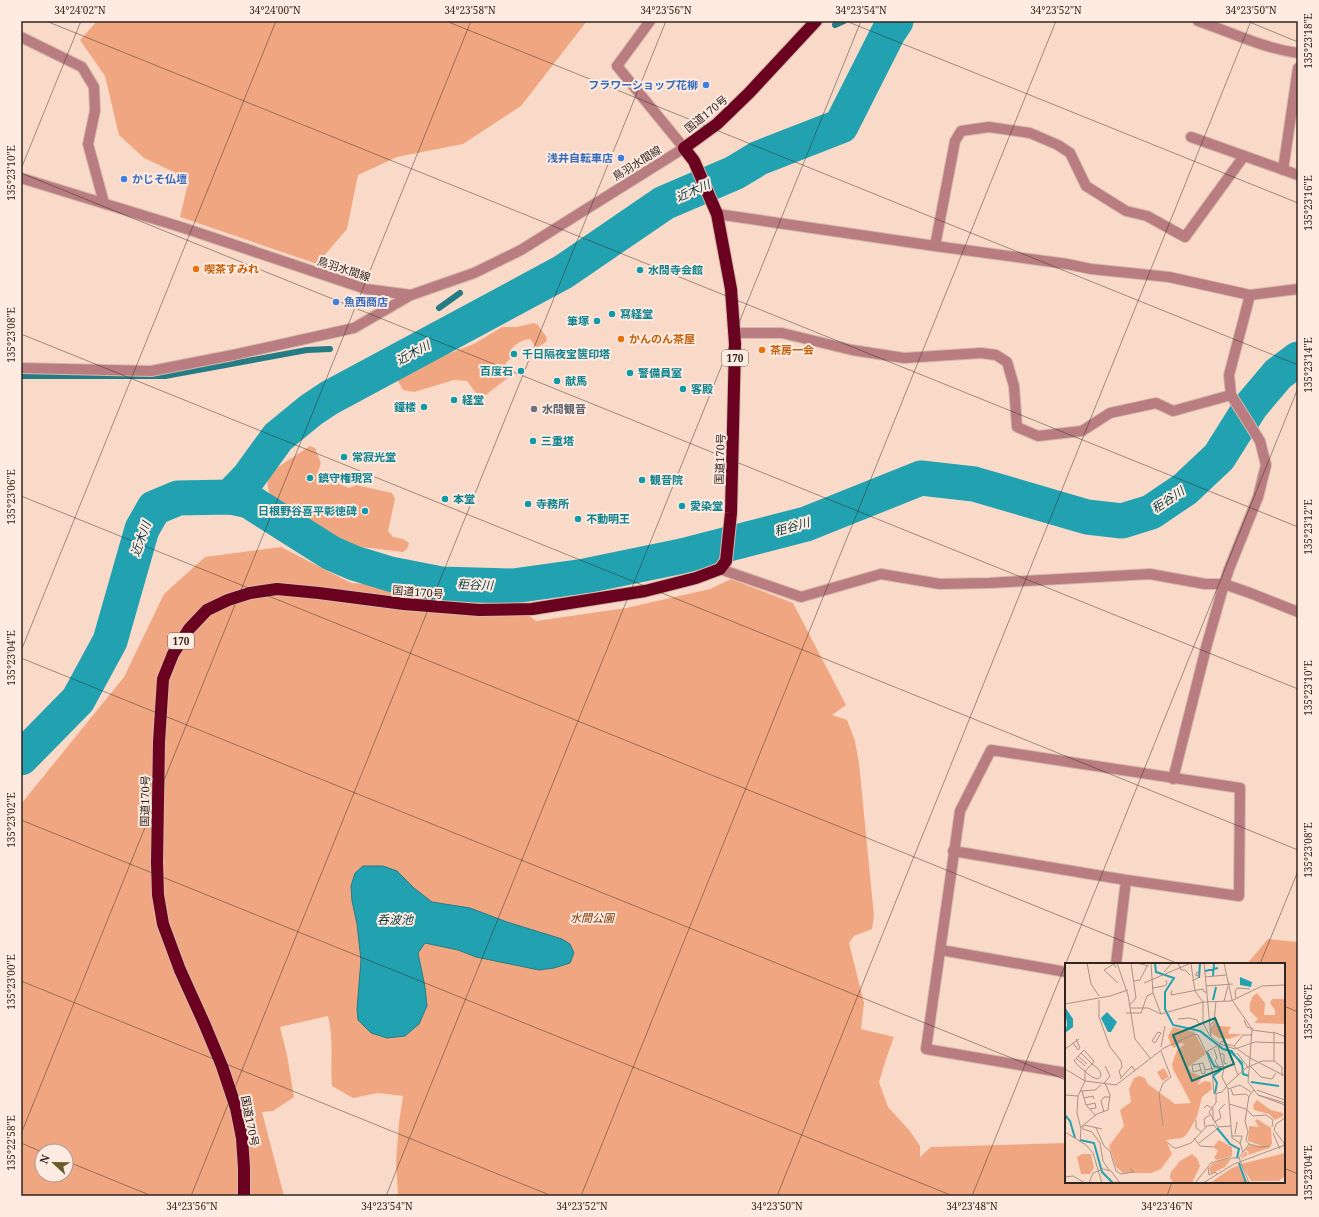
<svg xmlns="http://www.w3.org/2000/svg" width="1319" height="1217" font-family="'Noto Serif','Noto Sans JP',serif">
	<style>
		.green { fill: #f0a781; fill-rule: evenodd }
		.water { fill: #22a2b1; stroke: #267c85 }
		.lines { fill: none; stroke-linecap: round; stroke-linejoin: round }
		.stream { stroke: #267c85; stroke-width: 6 }
		.river { stroke: #22a2b1; stroke-width: 35 }
		.minor-casing { stroke: #d5b9aa; stroke-width: 12 }
		.highway-casing { stroke: #d5b9aa; stroke-width: 14 }
		.minor { stroke: #b97d81; stroke-width: 10 }
		.highway { stroke: #6b0320; stroke-width: 12 }
		.ticks { fill: none; stroke: #31251f; stroke-width: 1; stroke-opacity: 0.45 }
		.shop-dot { fill: #3f7fe0; stroke: #fdeae0; stroke-width: 1.5 }
		.food-dot { fill: #e8710a; stroke: #fdeae0; stroke-width: 1.5 }
		.culture-dot { fill: #0f9aa8; stroke: #fdeae0; stroke-width: 1.5 }
		.worship-dot { fill: #6b7280; stroke: #fdeae0; stroke-width: 1.5 }
		.labels { text-anchor: middle; stroke-width: 4; stroke-linejoin: round; paint-order: stroke }
		.shield { fill: #fdeae0; stroke: #6e6059; stroke-width: 1 }
		.shield-label { font-size: 10px; font-weight: bold; fill: #31251f }
		.shop-label { font-size: 11px; font-weight: bold; fill: #366cbe; stroke: #fdeae0; text-anchor: end }
		.street-label { font-size: 11px; fill: #31251f; stroke: #fdeae0 }
		.food-label { font-size: 11px; font-weight: bold; fill: #c56008; stroke: #fdeae0; text-anchor: start }
		.culture-label { font-size: 11px; font-weight: bold; fill: #0d838f; stroke: #fdeae0; text-anchor: start }
		.worship-label { font-size: 11px; font-weight: bold; fill: #5b616d; stroke: #fdeae0; text-anchor: start }
		.park-label { font-size: 11px; font-style: italic; fill: #7a3606; stroke: #fdeae0 }
		.water-label { font-size: 12px; font-style: italic; fill: #033c42; stroke: #fdeae0 }
		.inset-river { fill: none; stroke: #22a2b1; stroke-width: 2 }
		.inset-road { fill: none; stroke: #a99285; stroke-width: 1 }
		.view { fill: #0f766e; fill-opacity: 0.15; stroke: #0f766e; stroke-width: 2 }
		.inset-edge { fill: none; stroke: #31251f; stroke-width: 2 }
		.neatline { fill: none; stroke: #31251f; stroke-width: 1.5 }
		.ticks-label { font-size: 10px; text-anchor: middle; fill: #31251f }
	</style>
	<rect width="100%" height="100%" fill="#f9dac9"/>
	<g class="green">
		<polygon points="97,21 587,21 521,106 463,144 397,157 358,175 347,229 317,264 180,217 189,179 144,158 119,135 105,76 80,40"/>
		<path d="M 534,323 L 538,325 L 547,338 L 546,342 L 538,347 L 535,346 L 530,339 C 524,339 512,345 510,352 C 509,354 510,357 510,359 L 506,363 C 506,368 510,371 509,377 L 483,397 L 476,393 L 467,381 L 454,380 L 414,392 L 403,390 L 398,381 L 408,369 L 474,344 L 502,327 L 517,327 Z"/>
		<path d="M 310,446 L 315,448 L 321,463 L 318,472 L 319,475 L 349,488 L 356,485 L 392,493 L 395,499 L 388,531 L 393,537 L 403,539 L 409,543 L 407,549 L 403,552 L 337,544 L 327,540 L 271,495 C 266,488 267,477 272,471 Z"/>
		<path d="M 281,547 L 351,583 L 500,593 L 536,621 L 626,608 L 710,589 L 731,579 L 793,603 L 846,705 L 832,715 L 847,720 L 855,741 L 859,763 L 874,916 L 872,929 L 854,936 L 849,943 L 864,1003 L 861,1029 L 894,1037 L 886,1059 L 879,1082 L 888,1107 L 910,1131 L 920,1146 L 920,1157 L 931,1147 L 1066,1143 L 1066,1182 L 1284,1182 L 1284,964 L 1247,964 L 1268,939 L 1298,942 L 1298,1196 L 398,1196 L 396,1162 L 399,1122 L 403,1096 L 378,1093 L 353,1098 L 332,1086 C 330,1063 334,1039 328,1016 L 280,1027 L 287,1055 L 294,1097 L 273,1111 L 262,1112 L 284,1196 L 21,1196 L 21,804 L 124,677 L 164,594 L 205,557 ZM 42,1151 L 66,1151 L 66,1175 L 42,1175 Z"/>
	</g>
	<polygon class="water" points="363,866 383,866 397,871 414,888 432,902 470,908 507,922 562,939 570,944 574,953 570,963 554,968 539,970 476,957 458,950 425,943 418,953 425,987 427,1006 419,1024 405,1036 387,1038 371,1033 358,1020 357,1009 361,960 357,924 352,901 351,886 355,873"/>
	<g class="lines">
		<g class="stream">
			<polyline points="835,25 844,21"/>
			<polyline points="439,308 460,293"/>
			<polyline points="21,376 165,376 307,350 330,349"/>
		</g>
		<g class="river">
			<polyline points="230,497 249,477 278,437 311,410 329,398 563,272 664,203 734,173 759,158 841,126 888,33 896,21"/>
			<polyline points="21,758 78,700 110,641 142,529 154,508 178,498 230,497 249,501 331,553 354,563 390,574 441,584 513,586 585,576 682,556 806,524 921,478 974,484 1087,517 1122,521 1151,512 1185,489 1219,457 1251,406 1278,374 1298,359"/>
		</g>
		<g class="minor-casing">
			<g id="minor">
				<path d="M 1198,21 C 1231,32 1262,48 1298,53"/>
				<polyline points="21,37 82,67 94,87 95,111 88,144 104,203"/>
				<polyline points="1191,137 1298,175"/>
				<polyline points="1283,170 1298,68"/>
				<polyline points="21,178 184,228 366,289 411,295 474,273 521,250 684,148 617,66 650,21"/>
				<polyline points="717,214 935,246 1067,264 1091,269 1169,277 1250,295 1298,289"/>
				<polyline points="935,246 955,141 961,131 989,127 1030,133 1058,145 1070,153 1086,186 1126,211 1147,216 1185,237 1244,156"/>
				<polyline points="735,333 782,333 852,350 904,358 981,353 996,355 1007,362 1014,386 1017,427 1038,436 1082,431 1110,413 1156,403 1173,411 1231,395"/>
				<polyline points="21,368 151,371 233,355 354,328 411,295"/>
				<polyline points="720,569 801,597 881,574 940,584 989,583 1150,574 1205,584 1224,584 1250,593 1298,612"/>
				<polyline points="1173,779 1207,644 1224,584 1229,569 1258,497 1266,465 1260,441 1231,395 1229,375 1250,295"/>
				<polyline points="953,851 1126,880 1239,896 1240,788 991,750 960,811 926,1049 1066,1073"/>
				<polyline points="941,950 1066,972"/>
				<polyline points="1116,964 1126,880"/>
			</g>
		</g>
		<g class="highway-casing">
			<polyline id="highway" points="244,1196 244,1168 242,1138 236,1108 222,1066 204,1023 180,970 163,924 158,895 157,862 159,742 163,679 173,654 189,629 207,610 228,600 250,593 277,589 319,593 404,604 479,610 532,609 645,591 696,578 720,569 726,561 731,513 735,344 731,289 717,214 694,161 684,148 717,124 749,93 816,21"/>
		</g>
		<use href="#minor" class="minor"/>
		<use href="#highway" class="highway"/>
	</g>
	<path class="ticks" d="M 46,21 L 1298,527M 446,21 L 1298,365M 846,21 L 1298,203M 1247,21 L 1298,42M 21,169 L 81,21M 21,173 L 1298,689M 21,334 L 1298,850M 21,496 L 1179,964M 21,651 L 276,21M 21,658 L 1066,1080M 21,820 L 953,1196M 1260,964 L 1298,871M 21,981 L 552,1196M 1284,1006 L 1298,1012M 21,1134 L 471,21M 21,1143 L 42,1152M 66,1161 L 152,1196M 1284,1168 L 1298,1174M 191,1196 L 666,21M 386,1196 L 861,21M 581,1196 L 1056,21M 777,1196 L 1251,21M 972,1196 L 1298,388M 1167,1196 L 1172,1182"/>
	<g class="shop-dot">
		<circle cx="706" cy="85" r="4"/>
		<circle cx="621" cy="158" r="4"/>
		<circle cx="124" cy="179" r="4"/>
		<circle cx="336" cy="302" r="4"/>
	</g>
	<g class="food-dot">
		<circle cx="196" cy="269" r="4"/>
		<circle cx="621" cy="339" r="4"/>
		<circle cx="762" cy="350" r="4"/>
	</g>
	<g class="culture-dot">
		<circle cx="640" cy="270" r="4"/>
		<circle cx="612" cy="314" r="4"/>
		<circle cx="597" cy="321" r="4"/>
		<circle cx="514" cy="354" r="4"/>
		<circle cx="521" cy="371" r="4"/>
		<circle cx="630" cy="373" r="4"/>
		<circle cx="557" cy="381" r="4"/>
		<circle cx="683" cy="389" r="4"/>
		<circle cx="454" cy="400" r="4"/>
		<circle cx="424" cy="407" r="4"/>
		<circle cx="533" cy="441" r="4"/>
		<circle cx="344" cy="457" r="4"/>
		<circle cx="310" cy="478" r="4"/>
		<circle cx="642" cy="480" r="4"/>
		<circle cx="445" cy="499" r="4"/>
		<circle cx="528" cy="504" r="4"/>
		<circle cx="682" cy="506" r="4"/>
		<circle cx="365" cy="511" r="4"/>
		<circle cx="578" cy="519" r="4"/>
	</g>
	<circle class="worship-dot" cx="534" cy="409" r="4"/>
	<g class="labels">
		<g class="shield">
			<rect x="722" y="350" width="26" height="16" rx="3"/>
			<rect x="168" y="633" width="26" height="16" rx="3"/>
		</g>
		<g class="shield-label">
			<text x="735" y="362">170</text>
			<text x="181" y="645">170</text>
		</g>
		<g class="shop-label">
			<text x="698" y="89">フラワーショップ花柳</text>
			<text x="613" y="162">浅井自転車店</text>
			<text x="132" y="183" text-anchor="start">かじそ仏壇</text>
			<text x="344" y="306" text-anchor="start">魚西商店</text>
		</g>
		<g class="street-label">
			<text transform="translate(706 114) rotate(-39)" y="4">国道170号</text>
			<text transform="translate(637 163) rotate(-32)" y="4">鳥羽水間線</text>
			<text transform="translate(344 269) rotate(18)" y="4">鳥羽水間線</text>
			<text transform="translate(720 459) rotate(-88)" y="4">国道170号</text>
			<text transform="translate(418 592) rotate(5)" y="4">国道170号</text>
			<text transform="translate(145 801) rotate(-89)" y="4">国道170号</text>
			<text transform="translate(250 1121) rotate(79)" y="4">国道170号</text>
		</g>
		<g class="food-label">
			<text x="204" y="273">喫茶すみれ</text>
			<text x="629" y="343">かんのん茶屋</text>
			<text x="770" y="354">茶房一会</text>
		</g>
		<g class="culture-label">
			<text x="648" y="274">水間寺会館</text>
			<text x="620" y="318">寫経堂</text>
			<text x="589" y="325" text-anchor="end">筆塚</text>
			<text x="522" y="358">千日隔夜宝篋印塔</text>
			<text x="513" y="375" text-anchor="end">百度石</text>
			<text x="638" y="377">警備員室</text>
			<text x="565" y="385">献馬</text>
			<text x="691" y="393">客殿</text>
			<text x="462" y="404">経堂</text>
			<text x="416" y="411" text-anchor="end">鐘楼</text>
			<text x="541" y="445">三重塔</text>
			<text x="352" y="461">常寂光堂</text>
			<text x="318" y="482">鎮守権現宮</text>
			<text x="650" y="484">観音院</text>
			<text x="453" y="503">本堂</text>
			<text x="536" y="508">寺務所</text>
			<text x="690" y="510">愛染堂</text>
			<text x="357" y="515" text-anchor="end">日根野谷喜平彰徳碑</text>
			<text x="586" y="523">不動明王</text>
		</g>
		<g class="worship-label">
			<text x="542" y="413">水間観音</text>
		</g>
		<g class="park-label">
			<text x="592" y="922">水間公園</text>
		</g>
		<g class="water-label">
			<text transform="translate(693 191) rotate(-23)" y="4">近木川</text>
			<text transform="translate(413 353) rotate(-28)" y="4">近木川</text>
			<text transform="translate(1168 500) rotate(-34)" y="4">秬谷川</text>
			<text transform="translate(792 527) rotate(-16)" y="4">秬谷川</text>
			<text transform="translate(141 539) rotate(-70)" y="4">近木川</text>
			<text transform="translate(475 585) rotate(2)" y="4">秬谷川</text>
			<text x="395" y="924">呑波池</text>
		</g>
	</g>
	<g transform="translate(1065 963)">
		<rect width="220" height="220" fill="#f9dac9"/>
		<path d="M 192,30 L 200,40 L 199,52 L 210,52 L 210,47 L 205,40 L 207,36 L 220,36 L 220,61 L 189,60 L 193,56 L 185,48 L 185,40 L 188,33 ZM 150,59 L 155,63 L 166,64 L 163,69 L 164,71 L 178,71 L 164,76 L 154,75 L 146,70 L 145,65 ZM 108,64 L 129,69 L 141,91 L 123,104 L 126,109 L 136,113 L 136,116 L 132,122 L 140,118 L 146,119 L 147,126 L 137,134 L 132,154 L 122,171 L 117,175 L 101,177 L 107,191 L 96,206 L 86,210 L 58,210 L 51,204 L 44,183 L 59,163 L 55,147 L 66,139 L 64,126 L 69,115 L 74,113 L 80,115 L 83,121 L 110,141 L 126,140 L 108,106 L 107,101 L 112,87 L 120,81 L 115,80 L 109,85 L 106,82 L 103,73 ZM 99,105 L 104,114 L 97,118 L 92,109 ZM 192,137 L 206,147 L 218,150 L 218,153 L 210,157 L 204,151 L 189,147 L 188,142 ZM 192,156 L 206,165 L 207,181 L 204,185 L 180,193 L 175,198 L 180,189 L 182,189 L 182,192 L 184,190 L 183,188 L 180,187 L 185,182 L 197,183 L 183,178 L 184,163 L 194,164 L 190,158 ZM 154,177 L 167,184 L 167,193 L 152,197 L 149,195 L 153,188 L 148,184 ZM 220,190 L 220,213 L 214,218 L 186,218 L 176,201 ZM 17,191 L 26,191 L 29,205 L 25,211 L 16,211 L 12,194 ZM 127,191 L 132,195 L 135,203 L 127,220 L 108,220 L 105,214 L 106,209 L 115,198 ZM 160,196 L 166,196 L 160,204 L 146,211 L 144,205 L 147,201 ZM 174,202 L 183,220 L 145,220 L 165,206 Z" fill="#f0a781"/>
		<path d="M 175,14 L 187,19 L 186,24 L 175,22 ZM 0,44 L 8,56 L 8,64 L 0,70 L 2,62 ZM 42,49 L 52,59 L 46,69 L 43,69 L 36,55 Z" fill="#22a2b1"/>
		<path class="inset-river" d="M 90,0 L 91,9 L 109,15 L 100,29 L 100,46 L 108,62 L 135,68 L 158,86 L 165,88 L 177,100 L 178,111 L 184,113M 140,8 L 153,5M 148,13 L 149,0M 134,15 L 135,0M 148,37 L 151,24M 166,87 L 177,102M 142,89 L 149,103 L 157,106 L 148,113 L 152,120 L 150,130M 186,119 L 214,123M 0,152 L 5,158 L 10,175M 152,165 L 165,181 L 174,186 L 172,195M 15,177 L 29,180 L 37,209 L 48,220M 174,200 L 181,220"/>
		<path class="inset-road" d="M 22,0 L 26,21 L 34,33M 52,0 L 63,32 L 70,76 L 85,95M 72,0 L 84,3M 86,0 L 88,30 L 96,51M 113,0 L 116,7 L 120,7 L 125,12M 139,0 L 146,74 L 155,81 L 157,78 L 164,82M 159,0 L 167,37 L 187,66 L 185,95 L 220,113M 126,1 L 130,28 L 138,39 L 138,60 L 145,73M 51,5 L 49,1 L 39,7 L 53,20M 99,9 L 107,0M 140,14 L 161,12M 69,18 L 75,17 L 82,3M 127,18 L 133,15 L 134,12 L 133,9 L 131,10 L 131,13 L 134,12M 79,20 L 126,0M 141,23 L 168,21M 87,25 L 99,23 L 102,21 L 101,17M 107,27 L 106,32 L 138,26 L 139,29 L 142,29M 171,35 L 170,29 L 172,25 L 185,26M 34,37 L 34,54 L 45,84 L 56,98 L 57,104 L 54,108 L 56,114M 159,38 L 163,23M 0,41 L 45,33 L 63,27M 64,43 L 71,35 L 66,0M 65,45 L 83,45 L 96,51 L 138,39 L 166,38 L 197,23 L 220,22M 61,50 L 76,50 L 82,33 L 88,30M 113,56 L 124,55 L 132,57 L 134,61 L 137,60M 179,57 L 182,64 L 188,66M 145,62 L 149,59 L 151,38M 93,69 L 96,70 L 90,80 L 87,78 ZM 208,69 L 219,73 L 220,78M 8,80 L 13,87 L 15,85 L 11,76M 163,82 L 167,82 L 185,95M 153,83 L 159,106 L 157,114 L 163,126 L 167,175 L 175,180 L 178,189M 169,83 L 178,72 L 187,72M 96,84 L 100,63M 0,86 L 14,76M 149,86 L 152,95 L 150,98 L 154,104M 96,88 L 106,114 L 98,120 L 94,131 L 98,163M 141,88 L 147,106 L 149,131 L 157,129 L 162,123M 172,90 L 183,104M 155,91 L 159,91 L 159,100 L 162,101M 13,93 L 22,101M 166,94 L 173,112M 11,95 L 20,103M 185,95 L 183,119 L 193,132M 209,98 L 217,104 L 217,113M 134,100 L 137,111 L 140,110 L 140,107 L 158,103M 185,103 L 196,114 L 207,116 L 211,110M 0,106 L 20,118 L 51,122 L 99,85 L 129,71 L 133,72 L 141,89 L 155,81 L 170,86 L 190,79 L 220,80M 136,107 L 128,109 L 127,102 L 138,100 L 140,107M 55,116 L 67,103 L 70,108M 39,120 L 45,113 L 40,103M 162,122 L 181,105 L 197,98 L 209,98 L 209,70 L 187,67M 163,126 L 175,122 L 186,129M 166,126 L 168,132 L 181,131 L 184,134M 192,127 L 220,137M 15,128 L 30,127 L 36,122M 17,128 L 21,142 L 31,153M 151,131 L 151,140 L 144,149 L 153,164M 0,132 L 13,133M 19,135 L 28,133 L 29,136M 220,140 L 193,132 L 220,142M 164,141 L 181,146 L 188,153 L 201,152 L 208,157 L 207,164M 21,142 L 30,140 L 31,145 L 25,146M 139,145 L 142,142 L 148,146 L 148,157M 39,149 L 36,138 L 39,134 L 45,134M 131,157 L 131,165 L 137,169M 149,159 L 156,155 L 154,147 L 160,141M 19,162 L 37,166M 18,163 L 18,166 L 27,169 L 35,180 L 38,198 L 44,207M 16,164 L 32,151 L 43,147 L 45,132 L 40,120M 140,164 L 139,156 L 146,151M 153,164 L 166,163M 31,165 L 39,183 L 45,188 L 51,208 L 56,211 L 69,209 L 65,205M 0,169 L 21,182 L 28,190 L 37,220M 208,170 L 215,186M 170,171 L 172,159M 167,173 L 177,173 L 175,181M 129,175 L 135,183 L 148,184M 15,179 L 16,166 L 12,150 L 13,133 L 20,118 L 20,108 L 27,101 L 29,98 L 19,87 L 16,90 L 9,98 L 17,106 L 20,108 L 23,111 L 27,114 L 33,116 L 36,113 L 35,108 L 31,104 L 27,101 L 16,90M 102,179 L 109,185 L 112,185 L 126,180 L 142,163 L 149,162 L 152,166M 134,180 L 152,166M 184,181 L 181,177 L 183,169 L 180,158 L 184,133 L 189,127M 219,184 L 219,180 L 209,167 L 211,161 L 220,155M 143,204 L 144,212 L 150,209 L 152,211M 0,214 L 8,213 L 20,220M 24,220 L 28,210 L 38,206 L 46,208 L 55,220M 130,220 L 146,200 L 163,195 L 174,195M 138,220 L 169,201 L 220,182M 184,220 L 174,195 L 184,181 L 195,184 L 205,183"/>
		<path class="view" d="M 150,55 L 169,101 L 127,118 L 108,72 Z"/>
		<rect width="220" height="220" class="inset-edge"/>
	</g>
	<rect width="1319" height="1217" fill="none" stroke="#fdeae0" stroke-width="44"/>
	<g transform="translate(54 1163) rotate(292)"><circle r="19" fill="#fdeae0" stroke="#ab9b93"/>
	<path d="M0-3L7 15L0 10L-7 15Z" fill="#665c28"/>
	<text y="-6" font-size="11" font-weight="bold" text-anchor="middle" fill="#31251f">N</text>
	</g>
	<rect x="22" y="22" width="1275" height="1173" class="neatline"/>
	<g class="ticks-label">
		<text x="80" y="14">34°24'02"N</text>
		<text x="275" y="14">34°24'00"N</text>
		<text x="470" y="14">34°23'58"N</text>
		<text x="666" y="14">34°23'56"N</text>
		<text x="861" y="14">34°23'54"N</text>
		<text x="1056" y="14">34°23'52"N</text>
		<text x="1251" y="14">34°23'50"N</text>
		<text transform="translate(1308 41) rotate(-90)" y="4">135°23'18"E</text>
		<text transform="translate(11 173) rotate(-90)" y="4">135°23'10"E</text>
		<text transform="translate(1308 203) rotate(-90)" y="4">135°23'16"E</text>
		<text transform="translate(11 335) rotate(-90)" y="4">135°23'08"E</text>
		<text transform="translate(1308 365) rotate(-90)" y="4">135°23'14"E</text>
		<text transform="translate(11 497) rotate(-90)" y="4">135°23'06"E</text>
		<text transform="translate(1308 527) rotate(-90)" y="4">135°23'12"E</text>
		<text transform="translate(11 658) rotate(-90)" y="4">135°23'04"E</text>
		<text transform="translate(1308 688) rotate(-90)" y="4">135°23'10"E</text>
		<text transform="translate(11 820) rotate(-90)" y="4">135°23'02"E</text>
		<text transform="translate(1308 850) rotate(-90)" y="4">135°23'08"E</text>
		<text transform="translate(11 982) rotate(-90)" y="4">135°23'00"E</text>
		<text transform="translate(1308 1012) rotate(-90)" y="4">135°23'06"E</text>
		<text transform="translate(11 1143) rotate(-90)" y="4">135°22'58"E</text>
		<text transform="translate(1308 1173) rotate(-90)" y="4">135°23'04"E</text>
		<text x="192" y="1210">34°23'56"N</text>
		<text x="387" y="1210">34°23'54"N</text>
		<text x="582" y="1210">34°23'52"N</text>
		<text x="777" y="1210">34°23'50"N</text>
		<text x="972" y="1210">34°23'48"N</text>
		<text x="1167" y="1210">34°23'46"N</text>
	</g>
</svg>
